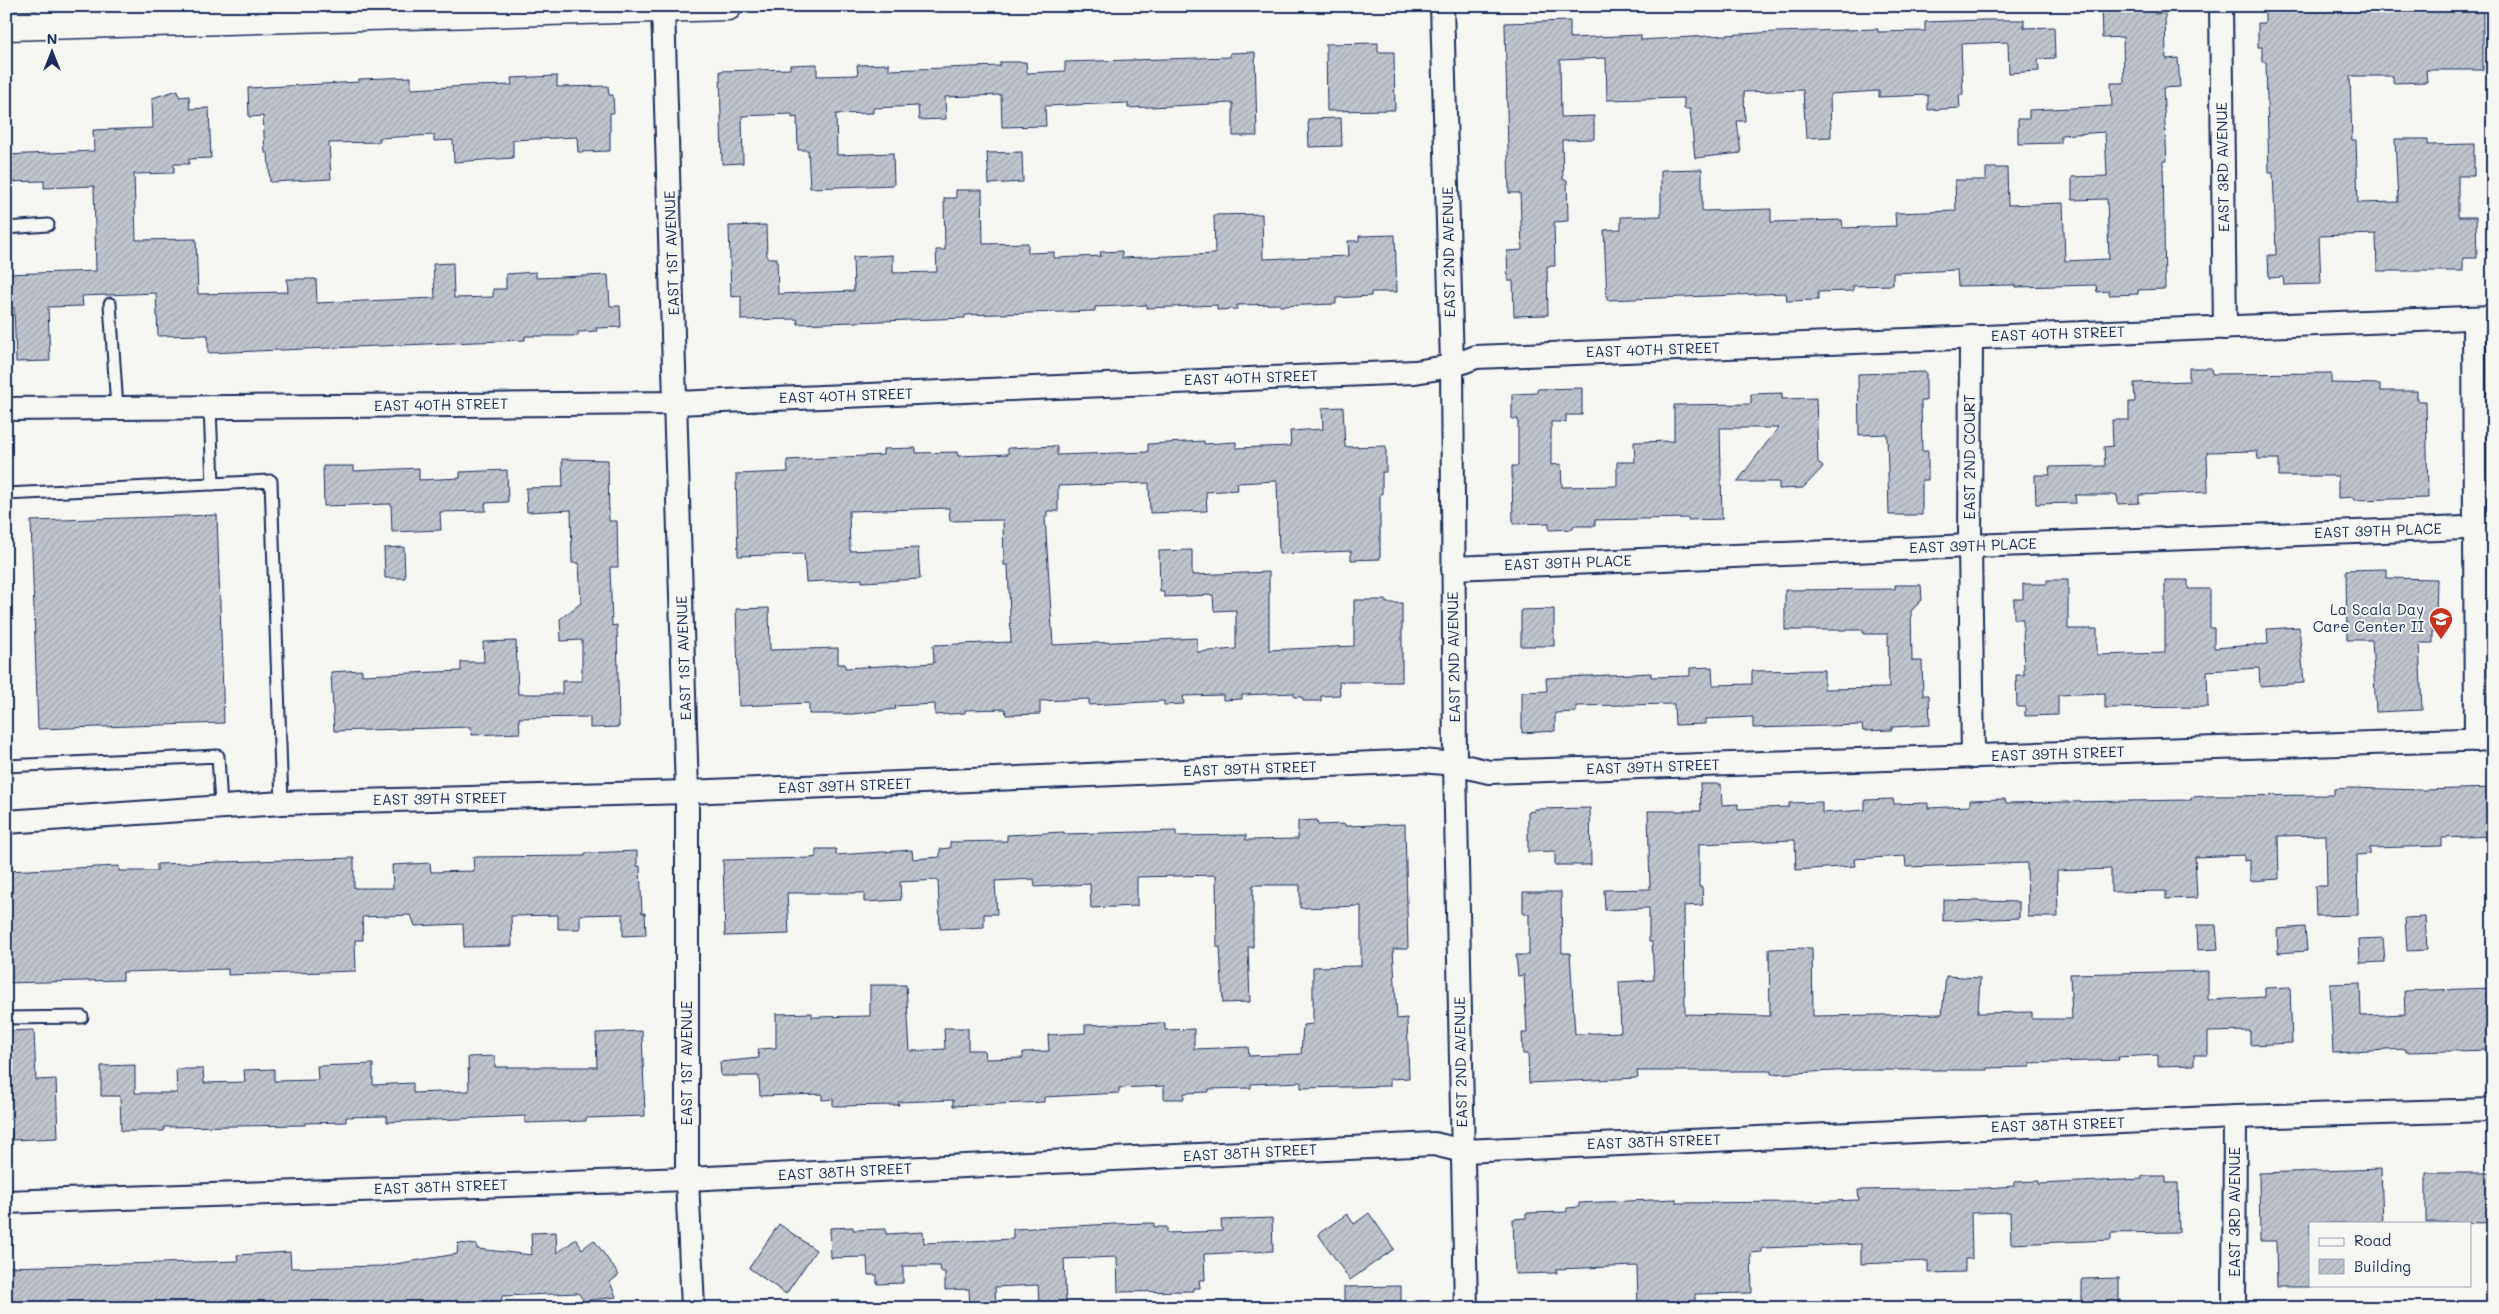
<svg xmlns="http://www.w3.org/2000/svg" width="2499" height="1314" font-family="Mali,sans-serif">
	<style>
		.building { fill: url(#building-hatch); stroke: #1b2f5e }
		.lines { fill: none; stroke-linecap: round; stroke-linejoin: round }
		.lane-casing { stroke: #1b2f5e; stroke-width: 15 }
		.street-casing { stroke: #1b2f5e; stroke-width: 26 }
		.secondary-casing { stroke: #1b2f5e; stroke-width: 31 }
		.lane { stroke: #f6f6f2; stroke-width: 11 }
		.street { stroke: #f6f6f2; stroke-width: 22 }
		.secondary { stroke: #f6f6f2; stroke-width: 28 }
		.labels { text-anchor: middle; stroke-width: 4; stroke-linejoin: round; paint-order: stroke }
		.street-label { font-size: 15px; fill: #1b2f5e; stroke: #f6f6f2 }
		.poi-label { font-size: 15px; fill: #1b2f5e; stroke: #f6f6f2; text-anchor: end }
	</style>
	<defs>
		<pattern id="building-hatch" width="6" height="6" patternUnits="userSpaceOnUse" patternTransform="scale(1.25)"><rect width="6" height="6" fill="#c0c4cd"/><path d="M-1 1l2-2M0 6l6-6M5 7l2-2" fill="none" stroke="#a4a9b2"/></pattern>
	</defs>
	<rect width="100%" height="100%" fill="#f6f6f2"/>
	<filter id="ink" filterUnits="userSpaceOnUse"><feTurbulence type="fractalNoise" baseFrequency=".02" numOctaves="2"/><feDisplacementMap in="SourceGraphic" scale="10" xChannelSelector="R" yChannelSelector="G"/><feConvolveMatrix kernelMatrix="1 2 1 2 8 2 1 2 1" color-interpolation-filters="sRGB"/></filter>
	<g filter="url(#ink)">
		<g class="building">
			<polygon points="2101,6 2155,6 2155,14 2165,13 2166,59 2178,58 2180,87 2163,88 2167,161 2163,161 2165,289 2138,290 2138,294 2109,295 2109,291 2097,292 2096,285 2015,287 2015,285 1958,286 1957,270 1893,273 1893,285 1853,286 1853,291 1818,292 1818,300 1787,301 1786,293 1607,300 1604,230 1621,229 1621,217 1661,216 1661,170 1702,169 1702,209 1703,211 1771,209 1771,222 1842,220 1843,228 1896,226 1895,213 1956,211 1955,180 1986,180 1986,168 2007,168 2008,205 2063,203 2065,261 2109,259 2107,199 2072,200 2072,177 2107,176 2105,132 2061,135 2061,143 2018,144 2018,119 2029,119 2029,110 2112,106 2111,83 2124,83 2123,37 2102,38"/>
			<polygon points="2330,6 2483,6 2483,70 2426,70 2427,82 2393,83 2393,76 2350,76 2352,140 2356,140 2358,203 2398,202 2395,139 2428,139 2428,145 2474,144 2474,176 2458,176 2458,217 2476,217 2477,258 2463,258 2463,271 2377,271 2376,234 2319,236 2321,284 2284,285 2283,277 2269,278 2268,255 2276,255 2275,221 2273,173 2269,173 2266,62 2262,62 2262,47 2258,47 2258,23 2265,23 2265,8 2318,8"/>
			<polygon points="1984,20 2024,20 2024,28 2054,27 2055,58 2038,59 2039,71 2009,73 2008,42 1961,44 1963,95 1959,95 1960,108 1928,110 1928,95 1879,97 1879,91 1830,94 1831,137 1806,138 1803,90 1744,92 1745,121 1737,121 1741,153 1695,158 1690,109 1684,109 1684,98 1607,100 1606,58 1560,60 1561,117 1594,116 1594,139 1562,140 1563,180 1567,180 1568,221 1554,222 1555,266 1547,266 1548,315 1514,316 1513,281 1508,281 1507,251 1522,250 1520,193 1509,193 1505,23 1570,21 1570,38 1641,35 1641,40 1776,32 1878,29 1878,32 1925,31 1925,22"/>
			<polygon points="1378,43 1378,52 1394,52 1395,110 1327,111 1326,44"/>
			<polygon points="1255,52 1257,136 1233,136 1233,103 1128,108 1128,103 1045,106 1046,126 1002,127 1001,95 945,97 946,119 919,120 918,106 873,108 873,113 836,114 837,155 893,153 894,185 810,188 808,150 798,150 797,117 792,118 792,114 742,116 743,163 722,164 720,71 790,69 790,65 817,64 817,76 858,75 857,65 889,64 889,70 1000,66 1000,62 1026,62 1027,73 1065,71 1065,62 1230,57 1230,53"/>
			<polygon points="557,76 557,87 608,86 609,95 613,95 614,113 610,113 610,151 578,152 577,137 513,140 513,158 454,162 453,140 434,141 434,135 379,138 380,142 329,143 331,179 270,182 268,153 265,153 263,116 249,117 248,88 359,82 359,79 411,77 411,89 470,86 512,85 511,78"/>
			<polygon points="178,90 179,97 189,96 190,109 209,108 211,158 189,159 189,164 174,164 174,173 134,174 136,240 196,239 198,294 288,292 287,279 316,279 317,303 435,298 433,264 453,263 454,298 493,297 493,289 506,289 506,274 536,272 536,278 608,275 610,306 620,306 621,327 596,328 597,331 578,332 578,336 525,336 525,340 208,353 208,335 158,336 156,293 82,296 83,306 48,307 50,361 16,362 14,308 6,308 6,274 96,271 94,186 44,188 44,181 6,182 6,155 94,151 93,130 153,128 152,98"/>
			<polygon points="1341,118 1342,146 1309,147 1308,119"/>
			<polygon points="1022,152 1023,182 989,184 987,153"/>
			<polygon points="956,190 982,190 983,244 1028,243 1028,253 1054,252 1054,258 1101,256 1100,252 1122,251 1122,258 1215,254 1214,215 1262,214 1263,259 1349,256 1348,241 1359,241 1359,236 1395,235 1397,292 1371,292 1371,296 1336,298 1336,304 1280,306 1280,304 1237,305 1237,309 1217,310 1217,305 1147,308 1147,305 1095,307 1095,311 965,315 965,318 798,324 797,319 741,320 741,296 731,297 729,226 766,225 767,258 777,258 778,294 854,291 853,257 893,255 893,273 937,272 936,250 945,250 944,198 956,198"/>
			<polygon points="2189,368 2211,368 2212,374 2331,373 2331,383 2380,384 2380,391 2417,391 2417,401 2426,401 2428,498 2354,500 2354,497 2338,498 2338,476 2279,476 2279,459 2258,459 2257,451 2207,452 2208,492 2139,495 2139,503 2118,504 2117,495 2075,495 2076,503 2036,504 2035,475 2050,475 2049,467 2105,466 2104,447 2113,446 2112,420 2129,420 2129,402 2135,402 2134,383 2189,381"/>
			<polygon points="1926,372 1926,401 1921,401 1922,451 1928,451 1928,480 1922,480 1922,515 1889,515 1887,434 1859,435 1858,374"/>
			<polygon points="1582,388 1582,415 1566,415 1566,422 1551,422 1551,465 1561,464 1562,487 1617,486 1617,462 1635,462 1634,442 1674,441 1674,405 1751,404 1751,394 1782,393 1782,399 1816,398 1818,462 1823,467 1803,488 1779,489 1779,482 1737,482 1778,428 1720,428 1722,519 1688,520 1688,518 1595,520 1595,526 1573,526 1573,529 1549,530 1549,523 1513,524 1512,466 1518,466 1518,419 1512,419 1512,394 1537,393 1537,389"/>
			<polygon points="1343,407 1345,447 1386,446 1386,472 1382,472 1382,494 1380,494 1380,559 1351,560 1351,551 1279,554 1277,481 1237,483 1238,490 1206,492 1207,511 1150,513 1149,483 1058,486 1058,511 1047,511 1047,517 1045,517 1053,645 1197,638 1197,652 1236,649 1236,610 1214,611 1213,595 1164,597 1164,592 1160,592 1159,551 1192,550 1192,575 1269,572 1269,650 1354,646 1354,600 1386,600 1386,603 1402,603 1402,682 1339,682 1340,695 1321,696 1321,701 1303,701 1302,697 1294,697 1294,693 1242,695 1242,699 1223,700 1223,695 1183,696 1184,704 1164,705 1164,701 1089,705 1089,699 1040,701 1040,714 1006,715 1005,709 965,710 965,713 935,715 935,704 895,706 896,709 852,714 809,714 809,703 739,706 736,609 769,608 770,650 838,648 838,664 845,664 845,668 934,663 933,645 1011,642 1008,565 1004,565 1003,520 950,521 949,508 849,511 850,551 918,548 920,579 862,582 862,579 806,582 804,554 738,556 736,474 788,472 787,460 883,455 883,449 916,448 916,453 957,452 958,456 1008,454 1008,448 1057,446 1057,455 1148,452 1148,444 1204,441 1204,444 1236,442 1236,448 1291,446 1290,431 1323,429 1322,408"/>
			<polygon points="562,459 608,460 609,521 617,521 618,567 610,567 612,626 617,625 619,727 590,728 590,717 519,718 520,733 472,735 471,727 334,731 331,672 362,670 362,675 461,671 461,662 484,662 483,642 516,641 518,694 562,694 562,681 582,681 582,640 561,641 560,619 581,603 579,563 572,563 571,510 527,512 526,488 563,487"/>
			<polygon points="323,466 354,466 354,471 419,468 419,480 460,478 460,472 507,470 508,502 485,503 486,511 440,512 441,530 392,532 391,504 324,506"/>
			<polygon points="217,515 224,723 38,729 31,521"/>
			<polygon points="404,547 405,578 385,578 384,548"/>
			<polygon points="2386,569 2386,578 2437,579 2436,619 2433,619 2433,643 2419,643 2422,710 2376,712 2372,640 2347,640 2346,570"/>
			<polygon points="2047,580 2068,580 2068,629 2097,629 2097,655 2165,653 2165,580 2188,580 2188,589 2210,589 2210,628 2214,628 2214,648 2268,644 2267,629 2299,627 2304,683 2260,686 2259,668 2207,671 2208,707 2105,708 2105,693 2058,695 2058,715 2025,716 2025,707 2017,707 2016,675 2024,675 2023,619 2014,619 2014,599 2023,599 2023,584 2047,584"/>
			<polygon points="1895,585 1921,585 1922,600 1911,611 1912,661 1922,661 1923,695 1929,695 1930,725 1892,727 1892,730 1863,731 1862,725 1753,728 1753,717 1705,719 1705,724 1675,725 1674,704 1576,706 1576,712 1555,713 1555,731 1522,733 1522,692 1547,691 1546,678 1651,673 1651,677 1690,676 1690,668 1712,667 1713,685 1752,684 1752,671 1824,670 1824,689 1889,688 1888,634 1863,634 1863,630 1785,630 1785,590 1895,589"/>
			<polygon points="1554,609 1554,646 1521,646 1521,610"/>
			<polygon points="1700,784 1721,784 1722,805 1738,804 1738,809 1789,807 1789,803 1822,802 1822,813 1865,810 1865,800 1893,799 1894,804 1928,803 1928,808 1970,806 1970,800 2005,799 2006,803 2191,800 2191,797 2209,796 2334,795 2334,789 2350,788 2423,790 2493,788 2493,836 2442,838 2442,846 2370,848 2370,854 2357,855 2358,915 2316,916 2315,886 2327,886 2326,835 2278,836 2279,879 2250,881 2250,860 2244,861 2244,855 2195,857 2197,898 2166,899 2166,891 2111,892 2111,869 2057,871 2058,917 2028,917 2027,863 1906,867 1905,856 1854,859 1855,866 1796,870 1795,840 1699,844 1699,887 1702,887 1703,905 1684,906 1685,1014 1770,1016 1769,949 1812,948 1813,1016 1942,1014 1946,976 1980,978 1978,1013 2032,1012 2032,1019 2072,1019 2070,974 2208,971 2208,1000 2265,997 2265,988 2290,987 2292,1043 2250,1045 2250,1031 2208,1032 2208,1055 2194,1055 2194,1065 2158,1066 2158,1055 2118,1057 2119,1060 2030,1063 2030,1067 1987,1068 1987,1070 1855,1070 1771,1074 1771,1071 1637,1071 1638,1078 1529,1083 1528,1054 1523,1054 1522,1033 1527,1033 1524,975 1518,976 1516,955 1529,955 1529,914 1523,914 1523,892 1561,892 1562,953 1570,953 1575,1034 1621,1032 1619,982 1654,980 1652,942 1649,942 1649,908 1605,910 1604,890 1650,889 1648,811 1701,811"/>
			<polygon points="1590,808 1591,865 1555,865 1555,851 1528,852 1528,812 1534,811 1534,809"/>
			<polygon points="1317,820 1318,825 1345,824 1345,826 1405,824 1408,949 1393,949 1397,1019 1407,1018 1409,1078 1390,1079 1390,1086 1301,1088 1301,1082 1251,1084 1251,1088 1209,1089 1209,1092 1184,1093 1184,1099 1164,1099 1164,1086 1119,1088 1119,1093 1044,1097 1044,1102 953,1106 953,1100 898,1102 899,1105 833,1106 833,1099 822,1100 822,1094 760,1096 759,1076 721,1076 720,1062 759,1058 758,1049 776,1048 776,1014 812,1013 812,1017 870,1016 870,985 906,985 910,1051 945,1049 944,1028 968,1028 968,1050 984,1050 985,1059 1023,1058 1023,1052 1049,1051 1048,1035 1085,1033 1085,1025 1165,1023 1165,1030 1194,1029 1194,1049 1248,1047 1249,1056 1301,1054 1303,1025 1313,1024 1313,967 1361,966 1361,906 1300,908 1300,885 1253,885 1253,947 1248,947 1250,1002 1223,1003 1220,947 1217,947 1216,875 1137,877 1137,906 1091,908 1090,884 1035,887 1034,879 995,881 997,914 984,914 984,927 940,929 938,880 900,882 901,900 864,902 864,893 787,893 789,934 725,936 723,860 811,858 816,857 816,849 836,849 836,855 912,850 913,859 940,857 940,849 950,848 950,842 1007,841 1007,835 1064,832 1064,834 1176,831 1176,836 1246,835 1246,840 1298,839 1298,821"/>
			<polygon points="637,851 637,866 640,866 642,913 645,913 646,935 623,936 623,914 580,915 580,929 558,929 558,915 511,916 512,946 464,947 463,924 415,926 411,915 362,917 363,940 355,940 356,971 228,975 228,969 123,972 123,980 6,983 6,871 119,866 119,871 157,871 157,864 354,858 354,888 393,888 392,865 430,863 431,872 474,871 473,857 585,856 585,853"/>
			<polygon points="1943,900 2019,902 2019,918 1943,921"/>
			<polygon points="2425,917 2427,950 2407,951 2405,918"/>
			<polygon points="2197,925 2216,925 2218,949 2198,950"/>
			<polygon points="2305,927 2307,951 2278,953 2277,929"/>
			<polygon points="2383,938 2385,962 2360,963 2359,939"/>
			<polygon points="2360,983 2361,1016 2405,1014 2404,991 2493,988 2493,1050 2406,1052 2406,1049 2333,1053 2330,984"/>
			<polygon points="34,1030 36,1080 56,1079 58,1138 12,1140 12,1119 6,1120 6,1031"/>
			<polygon points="642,1031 645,1116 586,1118 586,1121 525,1123 525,1116 387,1122 387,1116 346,1117 346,1122 305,1123 305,1125 164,1127 164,1131 121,1131 120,1096 101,1096 101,1066 135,1065 135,1093 177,1093 176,1069 203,1069 204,1083 245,1082 244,1070 274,1069 274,1081 318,1080 317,1066 373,1064 373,1085 413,1083 413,1093 469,1091 468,1057 495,1056 495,1067 597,1067 596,1033"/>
			<polygon points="2381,1169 2383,1223 2310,1223 2310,1287 2277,1287 2276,1241 2260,1241 2259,1173"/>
			<polygon points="2426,1173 2493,1173 2493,1223 2426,1222"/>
			<polygon points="2142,1176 2166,1176 2166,1183 2178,1183 2179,1232 2111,1233 2111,1240 2011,1244 2010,1212 1971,1213 1972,1259 1965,1259 1965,1272 1928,1273 1928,1261 1861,1264 1861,1244 1762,1248 1762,1252 1751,1253 1752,1293 1695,1294 1695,1308 1638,1308 1637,1266 1556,1269 1557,1273 1515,1274 1513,1219 1526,1218 1526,1213 1567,1212 1567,1208 1579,1207 1579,1203 1676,1199 1676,1203 1805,1202 1859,1200 1858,1190 1986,1188 2014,1186 2014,1182 2039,1181 2039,1184 2142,1179"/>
			<polygon points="1369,1213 1394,1249 1350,1280 1318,1234 1347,1214 1354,1224"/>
			<polygon points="1272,1218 1273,1251 1204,1254 1205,1280 1199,1280 1200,1288 1193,1288 1193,1291 1118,1292 1117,1257 1064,1259 1066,1304 1039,1305 1038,1285 995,1287 996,1308 970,1308 969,1289 945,1290 945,1272 941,1272 940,1266 903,1266 903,1283 877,1284 877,1275 868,1275 867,1257 831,1258 830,1228 853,1227 853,1230 886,1229 886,1234 923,1232 924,1243 1013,1239 1013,1229 1114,1224 1154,1223 1154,1227 1167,1227 1167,1233 1222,1231 1221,1220"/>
			<polygon points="779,1224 816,1250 786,1294 749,1268"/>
			<polygon points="556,1232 557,1253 576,1239 582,1249 594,1240 619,1275 610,1282 616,1297 584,1301 578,1293 502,1296 501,1308 6,1308 6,1267 238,1261 237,1255 290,1252 291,1268 383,1266 457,1254 458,1243 477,1245 477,1249 532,1255 531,1233"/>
			<polygon points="2119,1278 2119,1308 2082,1308 2082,1279"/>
			<polygon points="1401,1286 1401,1308 1344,1308 1344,1287"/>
		</g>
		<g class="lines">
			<g class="lane-casing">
				<g id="lane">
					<polyline points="43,6 44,25"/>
					<polyline points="6,228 48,225"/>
					<polyline points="110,304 117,408"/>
					<polyline points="210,407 213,484"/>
					<polyline points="6,494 271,481 282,803"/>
					<polyline points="6,766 218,756 221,806"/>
					<polyline points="6,1018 82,1017"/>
				</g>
			</g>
			<g class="street-casing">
				<g id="street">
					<polyline points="1442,6 1452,366 1455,764 1466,1308"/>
					<polyline points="2221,6 2225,328"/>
					<polyline points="663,8 687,792 687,1179 693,1308"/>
					<polyline points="2474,318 2476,740"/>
					<polyline points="1971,337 1970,546 1973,757"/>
					<polyline points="6,409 677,403 1415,372 1452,366 1476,357 2493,317"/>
					<polyline points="1453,568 1970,546 2493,527"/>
					<polyline points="6,822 282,803 687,792 1422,761 1455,764 1489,772 2493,739"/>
					<polyline points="6,1202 687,1179 1434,1144 1463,1151 2235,1117 2493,1110"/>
					<polyline points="2234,1308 2235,1117"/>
				</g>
			</g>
			<g class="secondary-casing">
				<polyline id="secondary" points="6,26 728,6"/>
			</g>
			<use href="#lane" class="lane"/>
			<use href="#street" class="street"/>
			<use href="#secondary" class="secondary"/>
		</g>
	</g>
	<defs>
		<g id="school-pin" transform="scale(1.25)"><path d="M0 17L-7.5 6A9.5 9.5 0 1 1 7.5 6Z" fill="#c8321e" stroke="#f6f6f2"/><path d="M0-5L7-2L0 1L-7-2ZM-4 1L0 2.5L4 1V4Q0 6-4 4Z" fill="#fff"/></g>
	</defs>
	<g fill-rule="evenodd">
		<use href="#school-pin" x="2441" y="619"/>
	</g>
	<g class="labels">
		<g class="street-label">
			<text transform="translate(2223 167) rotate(-91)" y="5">EAST 3RD AVENUE</text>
			<text transform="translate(1449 252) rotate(-91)" y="5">EAST 2ND AVENUE</text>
			<text transform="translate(672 253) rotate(-92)" y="5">EAST 1ST AVENUE</text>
			<text transform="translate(2058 334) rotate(-2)" y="5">EAST 40TH STREET</text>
			<text transform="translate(1653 350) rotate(-2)" y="5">EAST 40TH STREET</text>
			<text transform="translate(1251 378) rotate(-2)" y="5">EAST 40TH STREET</text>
			<text transform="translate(846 396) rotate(-2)" y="5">EAST 40TH STREET</text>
			<text transform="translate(441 405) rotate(-1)" y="5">EAST 40TH STREET</text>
			<text transform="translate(1970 457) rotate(-90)" y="5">EAST 2ND COURT</text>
			<text transform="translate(2378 531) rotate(-2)" y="5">EAST 39TH PLACE</text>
			<text transform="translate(1973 546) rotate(-2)" y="5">EAST 39TH PLACE</text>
			<text transform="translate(1568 563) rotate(-2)" y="5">EAST 39TH PLACE</text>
			<text transform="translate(1454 657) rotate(-91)" y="5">EAST 2ND AVENUE</text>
			<text transform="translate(684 658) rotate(-92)" y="5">EAST 1ST AVENUE</text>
			<text transform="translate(2058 754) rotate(-2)" y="5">EAST 39TH STREET</text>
			<text transform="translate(1653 767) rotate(-2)" y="5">EAST 39TH STREET</text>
			<text transform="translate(1250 769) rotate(-2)" y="5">EAST 39TH STREET</text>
			<text transform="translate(845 786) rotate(-2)" y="5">EAST 39TH STREET</text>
			<text transform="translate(440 799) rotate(-1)" y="5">EAST 39TH STREET</text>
			<text transform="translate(1461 1062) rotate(-91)" y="5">EAST 2ND AVENUE</text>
			<text transform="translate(687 1063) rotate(-90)" y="5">EAST 1ST AVENUE</text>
			<text transform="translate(2058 1125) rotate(-2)" y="5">EAST 38TH STREET</text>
			<text transform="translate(1654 1142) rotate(-2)" y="5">EAST 38TH STREET</text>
			<text transform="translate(1250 1153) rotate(-3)" y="5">EAST 38TH STREET</text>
			<text transform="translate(845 1172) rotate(-3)" y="5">EAST 38TH STREET</text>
			<text transform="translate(441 1187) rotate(-2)" y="5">EAST 38TH STREET</text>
			<text transform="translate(2235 1212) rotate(-90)" y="5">EAST 3RD AVENUE</text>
		</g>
		<g class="poi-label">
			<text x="2424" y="615">La Scala Day<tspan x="2424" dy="17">Care Center II</tspan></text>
		</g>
	</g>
	<rect width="2499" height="1314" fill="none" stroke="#f6f6f2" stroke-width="25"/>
	<rect x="12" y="12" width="2474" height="1289" fill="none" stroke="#1b2f5e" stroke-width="2" filter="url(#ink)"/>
	<rect x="2309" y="1222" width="162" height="65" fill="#f6f6f2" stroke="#9ea6b7"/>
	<rect x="2319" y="1238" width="25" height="8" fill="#f6f6f2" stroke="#9ea6b7"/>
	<text x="2354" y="1246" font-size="15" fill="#1b2f5e">Road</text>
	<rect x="2319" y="1259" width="25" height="15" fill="url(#building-hatch)" stroke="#9ea6b7"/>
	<text x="2354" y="1272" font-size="15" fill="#1b2f5e">Building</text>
	<g transform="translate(52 52)" stroke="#f6f6f2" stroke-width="4" paint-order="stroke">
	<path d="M0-4L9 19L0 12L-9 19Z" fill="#1b2f5e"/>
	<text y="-8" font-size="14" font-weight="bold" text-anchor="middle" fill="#1b2f5e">N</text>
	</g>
</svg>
